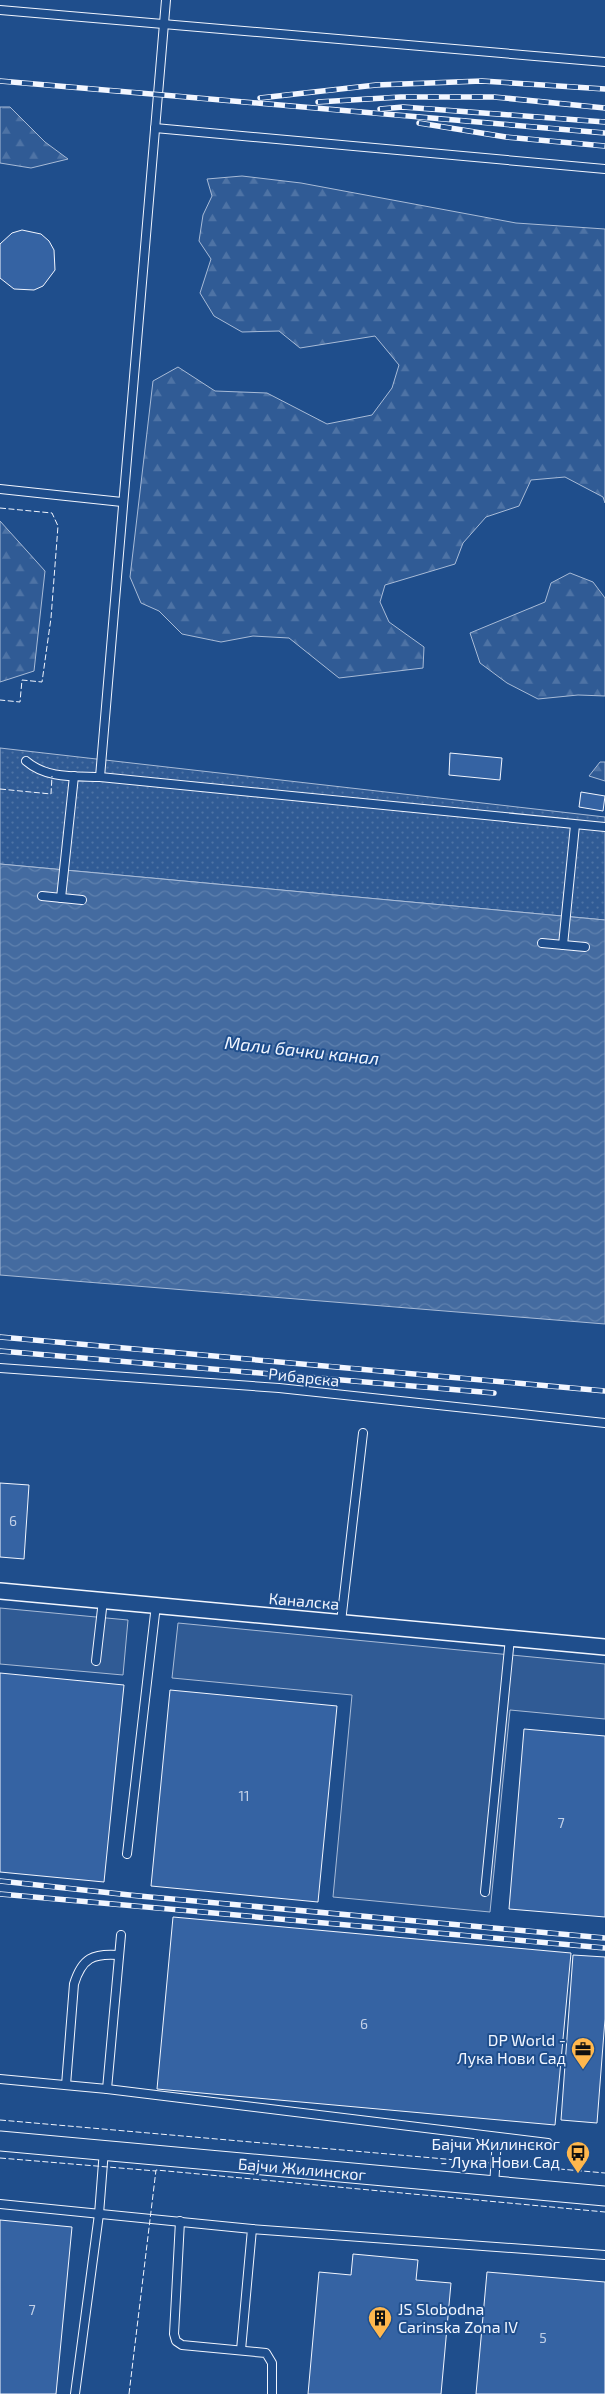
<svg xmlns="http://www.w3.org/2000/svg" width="605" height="2394" font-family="'Exo 2',sans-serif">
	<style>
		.grass { fill: url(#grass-dots); stroke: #a8bbd7 }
		.forest { fill: url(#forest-firs); stroke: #a8bbd7 }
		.built { fill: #305b95; stroke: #a8bbd7 }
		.water { fill: url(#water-waves); stroke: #a8bbd7 }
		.building { fill: #3563a3; stroke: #f2f6ff }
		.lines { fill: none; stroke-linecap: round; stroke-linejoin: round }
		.service-casing { stroke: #f2f6ff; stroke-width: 10 }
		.minor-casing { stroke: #f2f6ff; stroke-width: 18 }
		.tertiary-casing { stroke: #f2f6ff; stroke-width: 21 }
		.service { stroke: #1f4e8c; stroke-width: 8 }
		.minor { stroke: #1f4e8c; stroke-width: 15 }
		.tertiary { stroke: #1f4e8c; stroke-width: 19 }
		.rail-casing { stroke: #f2f6ff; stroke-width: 5.5 }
		.rail { stroke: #1f4e8c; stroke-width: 4; stroke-dasharray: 11; stroke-linecap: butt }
		.fence { stroke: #f2f6ff; stroke-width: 1; stroke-dasharray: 6 2.5; stroke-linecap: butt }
		.labels { text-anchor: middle; stroke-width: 4; stroke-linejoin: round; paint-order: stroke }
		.number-label { font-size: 14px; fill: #c3d1e8 }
		.street-label { font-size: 16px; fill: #f2f6ff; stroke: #1f4e8c }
		.poi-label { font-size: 16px; fill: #f2f6ff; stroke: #1f4e8c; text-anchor: end }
		.water-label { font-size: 18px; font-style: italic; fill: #f2f6ff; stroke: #1f4e8c }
	</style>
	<defs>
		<pattern id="grass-dots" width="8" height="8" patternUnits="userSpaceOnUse" patternTransform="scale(1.25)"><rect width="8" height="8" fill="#305b95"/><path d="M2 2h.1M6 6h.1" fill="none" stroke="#4e73a5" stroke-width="1.8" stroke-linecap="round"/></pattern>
		<pattern id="forest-firs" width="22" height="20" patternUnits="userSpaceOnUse" patternTransform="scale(1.25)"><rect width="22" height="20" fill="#305b95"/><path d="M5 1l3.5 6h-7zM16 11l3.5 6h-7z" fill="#4e73a5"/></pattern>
		<pattern id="water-waves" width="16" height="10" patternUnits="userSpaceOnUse" patternTransform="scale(1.25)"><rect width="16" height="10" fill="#446ba0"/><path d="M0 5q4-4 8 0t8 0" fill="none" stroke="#5f81ae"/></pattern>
	</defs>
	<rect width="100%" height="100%" fill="#1f4e8c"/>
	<polygon class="grass" points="0,748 605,817 605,920 0,864"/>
	<g class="forest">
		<polygon points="0,107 10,107 45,142 68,159 31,168 0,163"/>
		<polygon points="242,176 301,183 516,223 605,229 605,503 603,497 565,477 531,480 519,506 486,517 463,543 455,564 385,585 380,602 389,622 424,647 423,668 339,678 289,638 253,636 221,642 182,634 159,611 141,603 130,577 153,381 178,367 215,391 267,393 327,424 372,415 392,388 399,365 375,336 300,348 279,331 242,332 214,316 200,293 211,259 199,241 203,215 212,196 207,179"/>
		<polygon points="0,521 45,571 34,671 0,682"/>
		<polygon points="570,573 593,582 605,598 605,696 578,695 538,699 507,683 480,663 470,633 545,602 551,583"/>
		<polygon points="600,762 605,762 605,781 589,776"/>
	</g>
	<g class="built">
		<polygon points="0,1608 128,1620 123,1675 0,1664"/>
		<polygon points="178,1623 605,1664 605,1719 510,1710 490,1912 333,1897 352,1695 172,1678"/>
	</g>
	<polygon class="water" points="0,864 605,920 605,1324 0,1275"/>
	<g class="building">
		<polygon points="22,230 41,234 49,241 54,250 55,270 43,286 34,290 14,289 0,278 0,244 12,233"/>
		<polygon points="450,753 502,758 500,780 449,775"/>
		<polygon points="581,792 605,796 603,811 579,807"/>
		<polygon points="0,1483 29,1485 24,1559 0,1557"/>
		<polygon points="0,1673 124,1685 104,1882 0,1872"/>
		<polygon points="170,1690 337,1706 318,1902 151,1886"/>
		<polygon points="524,1729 605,1736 605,1917 509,1909"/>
		<polygon points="173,1917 571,1953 555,2125 157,2089"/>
		<polygon points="573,1955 605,1957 605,2019 597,2123 561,2120"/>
		<polygon points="0,2220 72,2227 56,2394 0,2394"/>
		<polygon points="353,2254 418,2260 416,2280 451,2283 441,2394 308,2394 319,2272 351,2275"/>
		<polygon points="487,2272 605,2282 605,2394 476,2394"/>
	</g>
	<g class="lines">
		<g class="service-casing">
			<g id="service">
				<polyline points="0,10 605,62"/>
				<polyline points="155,128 605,169"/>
				<polyline points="0,489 122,502"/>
				<path d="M 26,761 C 47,779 74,776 100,777 L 605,827"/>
				<polyline points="100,777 166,0"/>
				<polyline points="42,896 82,900"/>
				<polyline points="61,898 74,776"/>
				<polyline points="542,943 585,947"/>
				<polyline points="563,945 575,825"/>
				<polyline points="0,1368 279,1388 605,1423"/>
				<polyline points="341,1622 363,1433"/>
				<polyline points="96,1661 103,1600"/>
				<polyline points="127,1854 156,1605"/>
				<polyline points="485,1892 510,1638"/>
				<polyline points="0,2079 107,2089 548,2143"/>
				<path d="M 66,2085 L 74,1984 C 82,1958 93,1953 119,1955"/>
				<polyline points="107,2089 121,1935"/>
				<polyline points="494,2186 497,2138"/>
				<polyline points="0,2204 252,2229 241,2350"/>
				<polyline points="180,2221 174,2334 176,2341 182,2345 266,2353 272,2363 272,2394"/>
				<polyline points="252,2229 605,2255"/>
				<polyline points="75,2394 99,2214 104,2150"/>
			</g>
		</g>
		<g class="minor-casing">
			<polyline id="minor" points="0,1591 605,1647"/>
		</g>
		<g class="tertiary-casing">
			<polyline id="tertiary" points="0,2141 605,2196"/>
		</g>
		<use href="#service" class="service"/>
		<use href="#minor" class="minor"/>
		<use href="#tertiary" class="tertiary"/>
		<g class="rail-casing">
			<g id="rail">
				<polyline points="0,81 605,133"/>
				<polyline points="260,98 376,85 482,81 605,89"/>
				<polyline points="318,102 401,97 494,97 605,108"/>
				<polyline points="380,109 403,107 605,122"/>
				<polyline points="419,123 506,137 605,146"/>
				<polyline points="0,1337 605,1391"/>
				<polyline points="0,1351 494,1393"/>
				<polyline points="0,1881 139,1896 605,1938"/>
				<polyline points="0,1894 605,1948"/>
			</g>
		</g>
		<use href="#rail" class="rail"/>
		<g class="fence">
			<polyline points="0,508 52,513 58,526 51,618 42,682 22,680 20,702 0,700"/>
			<polyline points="0,789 51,794 52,776"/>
			<polyline points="0,2120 605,2173"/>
			<polyline points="0,2158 156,2171"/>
			<polyline points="129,2394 156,2170 605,2212"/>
		</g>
	</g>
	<defs>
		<g id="office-pin" transform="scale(1.25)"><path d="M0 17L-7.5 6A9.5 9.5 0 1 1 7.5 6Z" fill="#ffb74d" stroke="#1f4e8c"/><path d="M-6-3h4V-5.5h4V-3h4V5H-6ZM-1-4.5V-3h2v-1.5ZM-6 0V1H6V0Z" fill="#111"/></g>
		<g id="bus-pin" transform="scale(1.25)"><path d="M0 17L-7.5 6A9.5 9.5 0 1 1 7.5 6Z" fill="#ffb74d" stroke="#1f4e8c"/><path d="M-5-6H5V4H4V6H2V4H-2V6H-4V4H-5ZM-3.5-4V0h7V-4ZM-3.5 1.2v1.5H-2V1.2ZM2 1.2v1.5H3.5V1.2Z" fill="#111"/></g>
		<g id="building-pin" transform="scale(1.25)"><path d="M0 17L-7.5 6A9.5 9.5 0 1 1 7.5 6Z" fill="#ffb74d" stroke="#1f4e8c"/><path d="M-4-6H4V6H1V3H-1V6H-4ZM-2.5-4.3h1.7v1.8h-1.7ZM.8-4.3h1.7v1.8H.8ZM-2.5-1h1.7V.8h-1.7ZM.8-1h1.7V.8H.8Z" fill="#111"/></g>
	</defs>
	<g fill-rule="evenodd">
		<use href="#office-pin" x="583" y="2049"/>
		<use href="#bus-pin" x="578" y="2153"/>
		<use href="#building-pin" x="380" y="2318"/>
	</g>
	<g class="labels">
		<g class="number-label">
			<text x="13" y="1526">6</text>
			<text x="244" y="1801">11</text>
			<text x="561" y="1828">7</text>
			<text x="364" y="2029">6</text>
			<text x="32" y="2315">7</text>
			<text x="543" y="2343">5</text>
		</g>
		<g class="street-label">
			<text transform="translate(304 1377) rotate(6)" y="6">Рибарска</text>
			<text transform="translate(304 1601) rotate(5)" y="6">Каналска</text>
			<text transform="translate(302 2169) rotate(5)" y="6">Бајчи Жилинског</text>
		</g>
		<g class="poi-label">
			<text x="566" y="2046">DP World -<tspan x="566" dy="18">Лука Нови Сад</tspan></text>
			<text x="560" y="2150">Бајчи Жилинског<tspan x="560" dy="18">- Лука Нови Сад</tspan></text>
			<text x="398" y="2315" text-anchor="start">JS Slobodna<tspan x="398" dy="18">Carinska Zona IV</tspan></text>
		</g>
		<g class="water-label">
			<text transform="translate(302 1051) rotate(6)" y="6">Мали бачки канал</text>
		</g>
	</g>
</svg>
